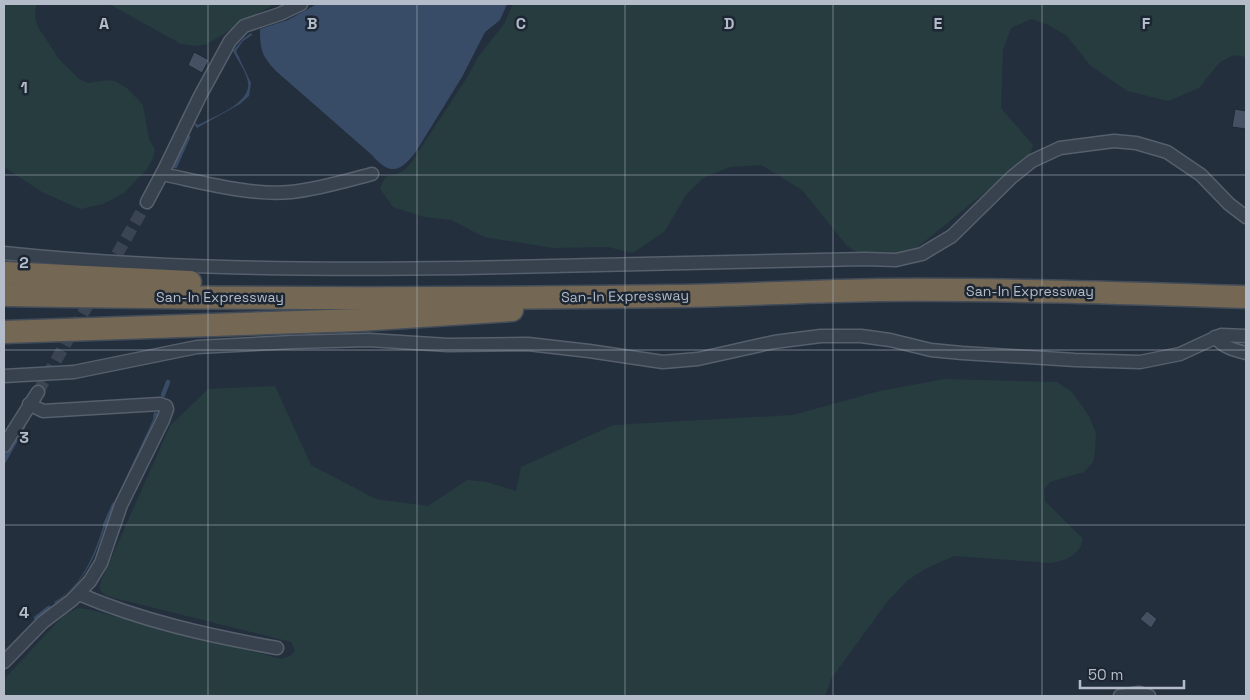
<svg xmlns="http://www.w3.org/2000/svg" width="1250" height="700" font-family="'Space Grotesk',sans-serif">
	<style>
		.green { fill: #263c3f }
		.water { fill: #394c67 }
		.lines { fill: none; stroke-linecap: round; stroke-linejoin: round }
		.stream { stroke: #394c67; stroke-width: 4.5 }
		.building { fill: #455162; stroke: #1f2835 }
		.minor-tunnel { stroke: #3a4453; stroke-width: 12; stroke-dasharray: 12 6; stroke-linecap: butt }
		.minor-casing { stroke: #565f6c; stroke-width: 15 }
		.motorway-casing { stroke: #434c59; stroke-width: 25 }
		.minor { stroke: #38414e; stroke-width: 12 }
		.motorway { stroke: #746855; stroke-width: 22 }
		.grid { fill: none; stroke: #b4bcc9; stroke-width: 1; stroke-opacity: 0.55 }
		.labels { text-anchor: middle; stroke-width: 5; stroke-linejoin: round; paint-order: stroke }
		.street-label { font-size: 14px; fill: #b4bcc9; stroke: #1d2633 }
		.grid-label { font-size: 16px; text-anchor: middle; font-weight: bold; fill: #b4bcc9; stroke: #1d2633; stroke-width: 5; stroke-linejoin: round; paint-order: stroke }
	</style>
	<rect width="100%" height="100%" fill="#242f3e"/>
	<g class="green">
		<polygon points="4,4 36,4 35,18 38,27 59,59 79,79 88,83 107,80 115,81 128,89 143,105 149,139 155,150 153,158 147,169 124,193 103,204 80,209 42,192 4,167"/>
		<polygon points="109,4 274,4 207,44 198,46 181,44"/>
		<path d="M 513,4 L 1246,4 L 1246,57 L 1234,55 L 1220,62 L 1199,88 L 1168,101 L 1127,91 L 1090,65 L 1066,35 L 1046,24 L 1031,19 L 1011,28 L 1003,50 L 1001,108 L 1033,145 L 1030,156 L 914,250 L 891,256 L 857,252 L 847,246 L 802,190 L 761,165 L 730,167 L 703,178 L 686,195 L 665,231 L 633,253 L 608,247 L 553,248 L 484,237 L 451,220 L 424,217 L 393,207 L 380,189 C 387,171 388,178 401,172 C 405,170 408,166 411,163 L 468,76 L 478,57 L 504,24 Z"/>
		<path d="M 944,379 L 1057,382 L 1072,392 L 1089,416 L 1096,433 L 1095,452 L 1093,462 L 1084,472 L 1050,482 L 1044,490 L 1045,501 L 1082,538 C 1083,554 1065,561 1051,563 L 954,556 L 925,569 L 908,580 L 887,602 L 831,679 L 825,696 L 4,696 L 4,681 L 7,676 L 64,615 L 78,608 L 87,609 L 282,659 L 291,655 L 295,651 L 291,642 L 106,596 C 99,591 99,588 101,581 L 170,426 L 208,389 L 275,386 L 311,465 L 376,499 L 428,506 L 467,480 L 487,482 L 516,491 L 521,467 L 613,425 L 793,415 L 880,391 Z"/>
	</g>
	<g class="water">
		<path d="M 317,4 L 507,4 L 500,20 L 485,32 L 462,77 L 415,153 C 400,172 390,176 372,155 L 276,71 C 262,56 260,50 260,29 L 288,20 Z"/>
		<path d="M 251,33 L 252,35 L 243,41 L 236,51 L 251,83 L 249,96 L 240,104 L 197,128 L 194,124 L 195,123 L 198,125 C 213,117 252,103 248,82 C 246,71 238,61 233,51 L 243,39 Z"/>
		<polygon points="154,412 158,413 154,421 112,511 111,510 153,420"/>
		<path d="M 105,521 L 107,521 C 94,559 88,578 55,603 L 54,602 C 85,584 95,552 105,521 Z"/>
	</g>
	<g class="lines">
		<g class="stream">
			<polyline points="175,166 188,137"/>
			<polyline points="163,395 168,382"/>
			<polyline points="4,461 23,427"/>
			<polyline points="105,525 114,505"/>
			<polyline points="36,618 49,608"/>
		</g>
	</g>
	<g class="building">
		<polygon points="194,52 209,60 202,73 188,65"/>
		<polygon points="1235,109 1246,111 1246,129 1232,127"/>
		<polygon points="1147,611 1157,619 1151,628 1140,619"/>
	</g>
	<g class="lines">
		<g class="minor-tunnel">
			<polyline points="108,270 147,202"/>
			<polyline points="38,392 94,294"/>
		</g>
		<g class="minor-casing">
			<g id="minor">
				<path d="M 162,174 C 201,182 251,196 291,192 C 319,189 345,181 372,174"/>
				<polyline points="147,202 164,170 200,96 230,41 244,26 280,14 301,4"/>
				<path d="M 4,253 C 156,269 309,270 462,268 C 596,266 730,262 865,259 L 896,260 L 922,254 L 952,236 L 1012,177 L 1032,161 L 1060,148 L 1114,141 L 1136,143 L 1167,152 L 1201,175 L 1229,204 L 1246,217"/>
				<path d="M 1215,337 C 1223,347 1234,350 1246,353"/>
				<polyline points="4,376 74,372 197,347 292,342 369,340 448,345 528,344 589,351 663,362 698,359 774,342 821,336 861,336 890,340 931,350 962,353 1075,360 1140,362 1180,354 1221,335 1246,336"/>
				<polyline points="4,446 38,392"/>
				<path d="M 79,594 C 142,621 210,636 277,648"/>
				<polyline points="4,662 43,622 72,600 90,581 101,563 121,505 163,420 167,409 166,406 160,404 43,411 29,404"/>
				<polyline points="1120,696 1139,693 1149,696"/>
			</g>
		</g>
		<g class="motorway-casing">
			<g id="motorway">
				<polyline points="4,273 190,282"/>
				<path d="M 4,295 C 229,299 453,299 678,296 C 745,295 811,291 878,290 C 1001,289 1124,293 1246,297"/>
				<polyline points="4,332 359,320 512,310"/>
			</g>
		</g>
		<use href="#minor" class="minor"/>
		<use href="#motorway" class="motorway"/>
	</g>
	<path class="grid" d="M 208,4 L 208,696M 417,4 L 417,696M 625,4 L 625,696M 833,4 L 833,696M 1042,4 L 1042,696M 4,175 L 1246,175M 4,350 L 1246,350M 4,525 L 1246,525"/>
	<g class="labels">
		<g class="street-label">
			<text x="1030" y="296">San-In Expressway</text>
			<text transform="translate(625 296) rotate(-1)" y="5">San-In Expressway</text>
			<text x="220" y="302">San-In Expressway</text>
		</g>
	</g>
	<g class="grid-label">
		<text x="104" y="29">A</text>
		<text x="312" y="29">B</text>
		<text x="521" y="29">C</text>
		<text x="729" y="29">D</text>
		<text x="938" y="29">E</text>
		<text x="1146" y="29">F</text>
		<text x="24" y="93">1</text>
		<text x="24" y="268">2</text>
		<text x="24" y="443">3</text>
		<text x="24" y="618">4</text>
	</g>
	<rect width="1250" height="700" fill="none" stroke="#b4bcc9" stroke-width="10"/>
	<path d="M1080 680v8h104v-8" fill="none" stroke="#b4bcc9" stroke-width="2.5"/>
	<text x="1088" y="680" font-size="15" fill="#b4bcc9" stroke="#1d2633" stroke-width="4" paint-order="stroke">50 m</text>
</svg>
